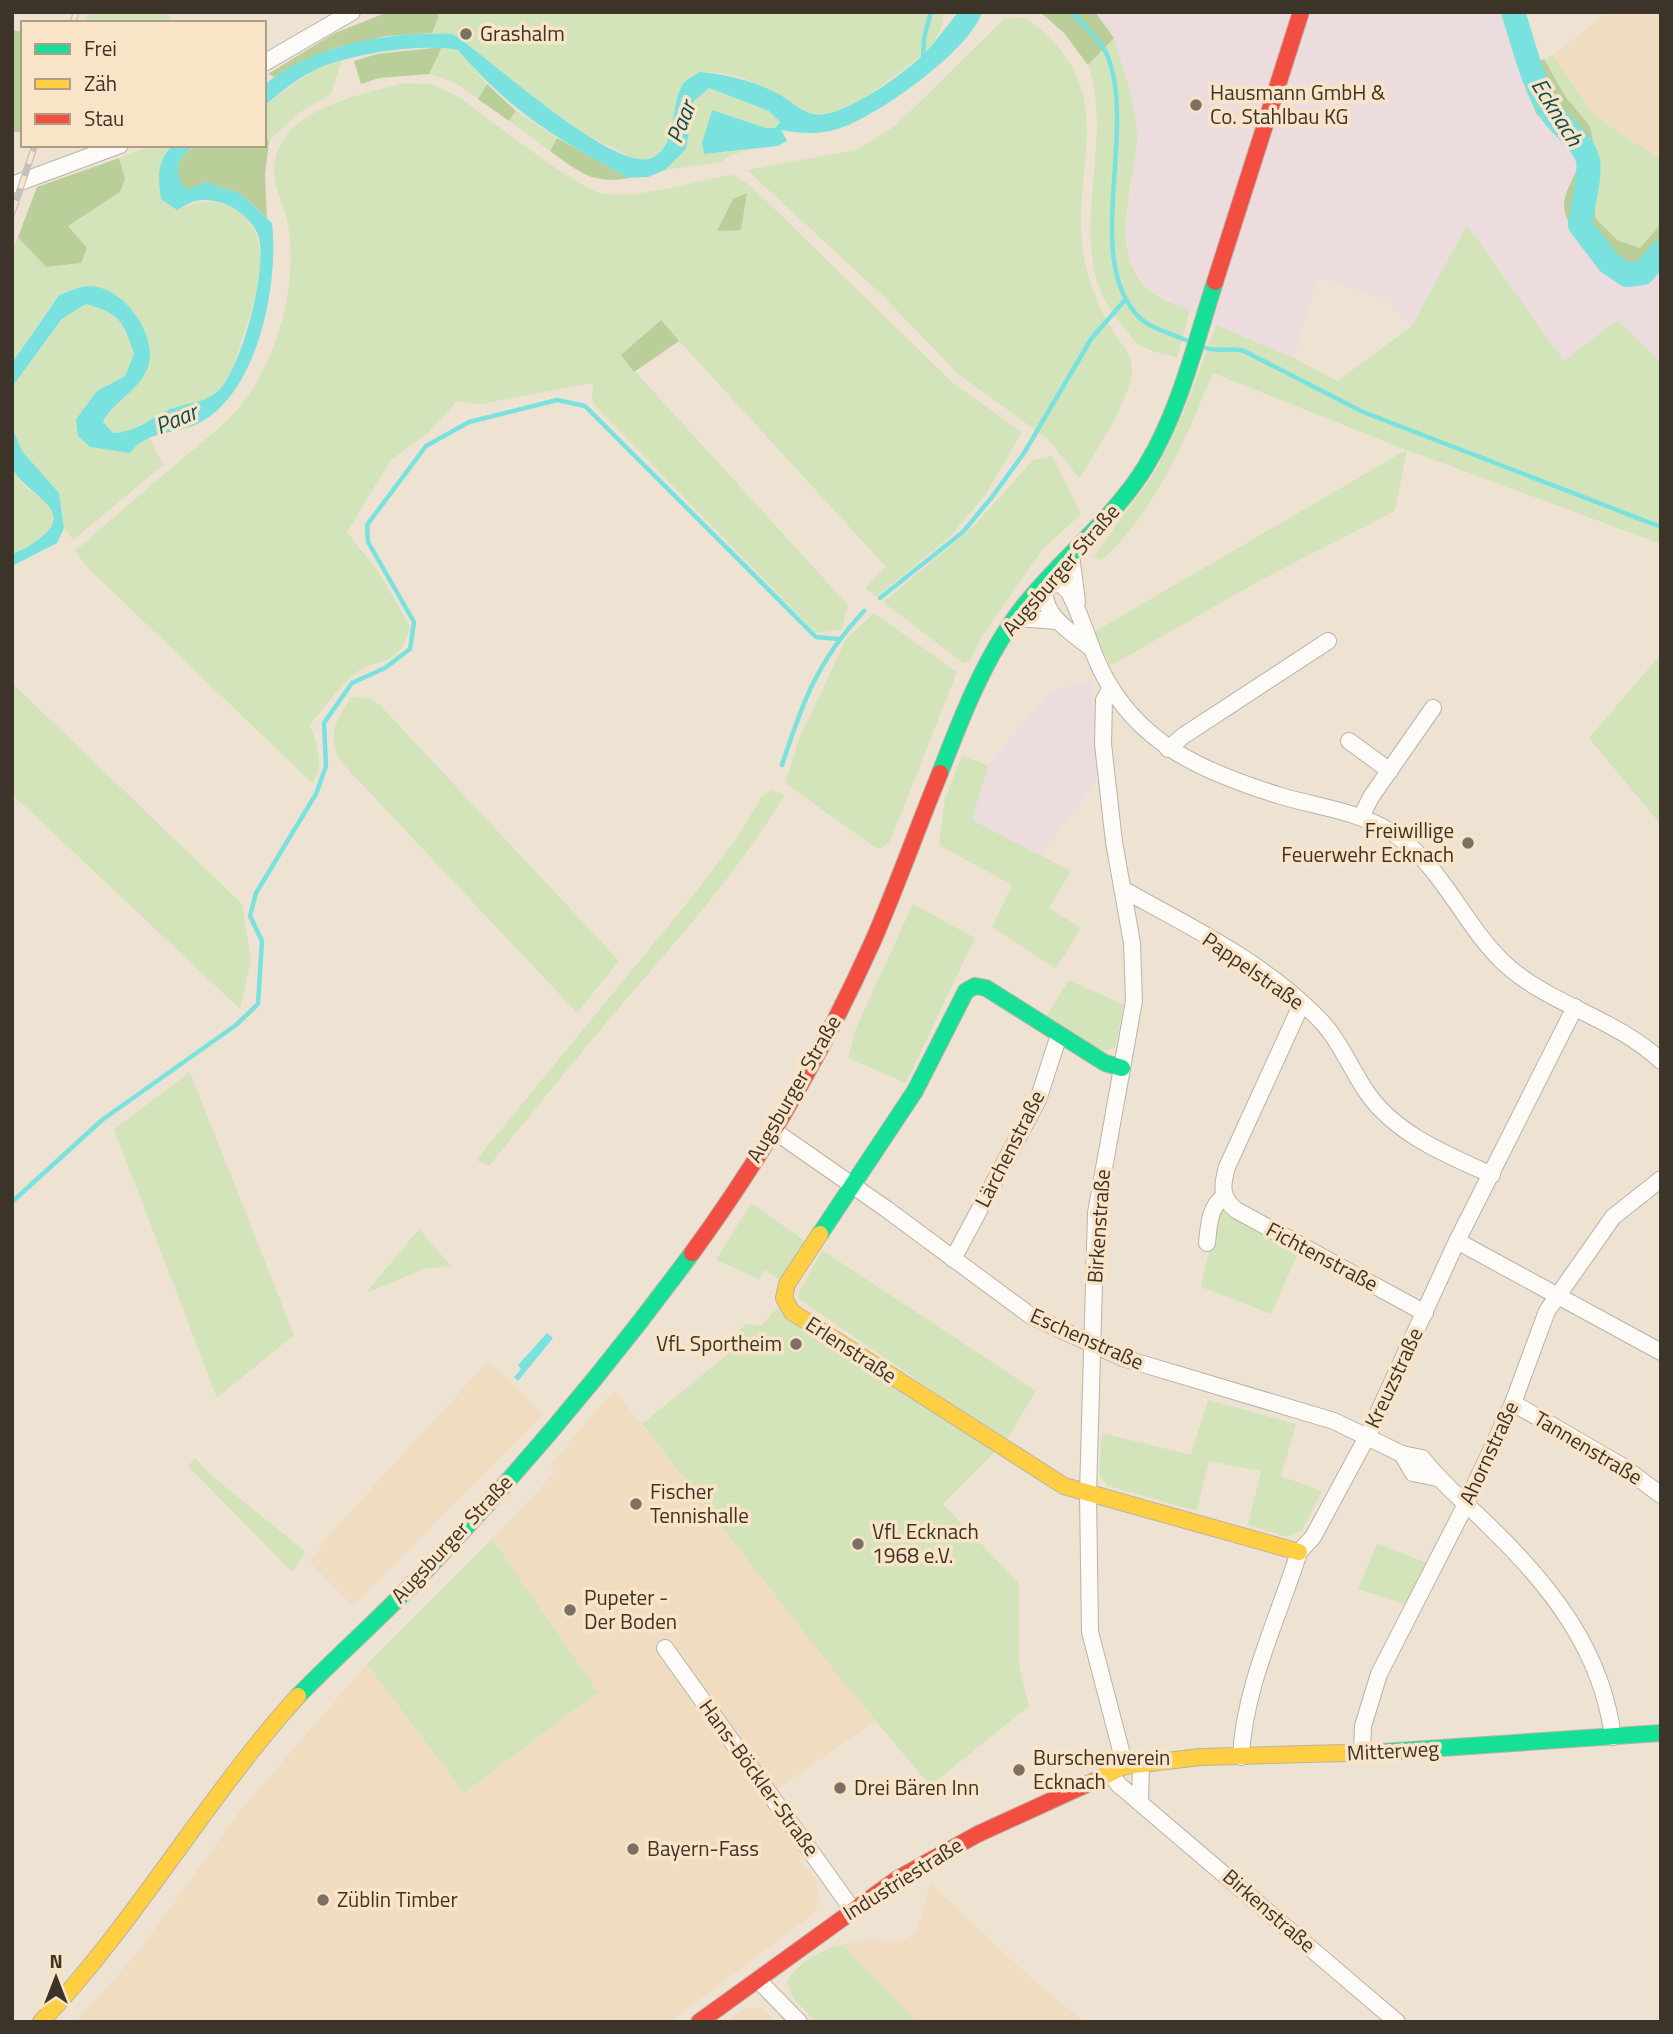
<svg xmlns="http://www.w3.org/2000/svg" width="1673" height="2034" font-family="'Titillium Web',sans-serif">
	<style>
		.commercial { fill: #eddcdd }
		.built { fill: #f0ddc1 }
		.green { fill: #d4e4ba }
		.forest { fill: #b9ce98 }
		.water { fill: #7ae2de }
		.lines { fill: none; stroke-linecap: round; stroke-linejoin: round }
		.stream { stroke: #7ae2de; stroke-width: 4.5 }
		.river { stroke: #7ae2de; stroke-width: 24 }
		.street-casing { stroke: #bbb2a5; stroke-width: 18 }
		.fast-casing { stroke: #bbb2a5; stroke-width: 18 }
		.slow-casing { stroke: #bbb2a5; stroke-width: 18 }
		.jam-casing { stroke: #bbb2a5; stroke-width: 18 }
		.street { stroke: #fcfbf8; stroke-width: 16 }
		.fast { stroke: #16e098; stroke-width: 16 }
		.slow { stroke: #ffcf43; stroke-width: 16 }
		.jam { stroke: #f24e42; stroke-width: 16 }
		.rail-casing { stroke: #c4c0bc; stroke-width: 7 }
		.rail { stroke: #fae4c7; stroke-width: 4.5; stroke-dasharray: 13; stroke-linecap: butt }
		.poi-dot { fill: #7a7164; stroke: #fae4c7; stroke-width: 2.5 }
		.labels { text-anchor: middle; stroke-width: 7; stroke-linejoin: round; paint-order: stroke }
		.poi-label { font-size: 21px; fill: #3c3428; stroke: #fae4c7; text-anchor: start }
		.street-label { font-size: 21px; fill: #3c3428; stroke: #fae4c7 }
		.water-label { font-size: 23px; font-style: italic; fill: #0c4e4f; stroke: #fae4c7 }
	</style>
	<rect width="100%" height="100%" fill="#eee3d3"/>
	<g class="commercial">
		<polygon points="1095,12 1501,12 1536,114 1575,150 1580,164 1572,180 1572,227 1593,255 1630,285 1651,278 1661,266 1661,363 1617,320 1564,362 1467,226 1411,327 1385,299 1318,277 1294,358 1216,325 1148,289 1130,260 1126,226 1137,143 1136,119 1114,38"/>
		<polygon points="1092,682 1096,780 1041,855 971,820 988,766 1051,690"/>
	</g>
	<g class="built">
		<polygon points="1608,12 1661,12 1661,159 1616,131 1590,110 1553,55"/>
		<polygon points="488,1361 544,1414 353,1606 310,1562 328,1536"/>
		<polygon points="614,1390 876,1721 776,1790 817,1845 799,1859 816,1879 820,1902 812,1915 670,2022 75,2022 138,1952 243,1807 367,1664 464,1793 597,1693 492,1539 555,1472 550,1465"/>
		<polygon points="930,1883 1031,1978 1085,2022 917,2022 843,1945 864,1940 901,1941 917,1931"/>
		<polygon points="746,2008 763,2008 776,2022 727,2022"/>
	</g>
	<g class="green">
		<polygon points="88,12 169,12 170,23 85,23"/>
		<path d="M 435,12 L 944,12 C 942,40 925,54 903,70 C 877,87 853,113 819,114 C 805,115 761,85 743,78 C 730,73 714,73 700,72 L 672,127 L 667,145 L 653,158 L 638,161 L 587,135 L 507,79 L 453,34 L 432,33 L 439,16 Z"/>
		<path d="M 1025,17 C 1129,93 1066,166 1085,262 C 1090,286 1100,311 1113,331 C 1121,345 1131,350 1132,368 C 1134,392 1094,457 1079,478 L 1049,440 L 958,374 L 882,295 L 747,170 L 856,150 L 895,126 L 1004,19 Z"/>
		<path d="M 1114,38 C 1123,71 1139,109 1137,143 C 1133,188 1109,252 1147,288 C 1158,299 1176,304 1190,310 L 1177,358 C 1166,354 1151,352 1141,346 C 1134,342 1128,332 1123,326 C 1056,254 1118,149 1088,65 Z"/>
		<polygon points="442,47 459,50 487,84 478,99 456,83 429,74"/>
		<polygon points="1553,55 1590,110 1616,131 1661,159 1661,224 1640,248 1617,240 1596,219 1594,206 1600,177 1590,126 1565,96 1544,60"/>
		<polygon points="342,60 331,94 299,113 269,141 264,138 264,106 313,71"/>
		<path d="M 403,83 L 430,84 L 454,94 C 484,113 578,192 606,194 C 647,198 693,181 733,174 L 752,187 L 952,382 L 1022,432 L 986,494 L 950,537 L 876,597 L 865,588 L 886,567 L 660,320 L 621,356 L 848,605 L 841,630 L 816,633 L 598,409 L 592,400 L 593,383 L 480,404 L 457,401 L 428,433 L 391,460 L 347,532 L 378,571 L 410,626 C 399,673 373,655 350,678 C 335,692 323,709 310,725 C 316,742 326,767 312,783 L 87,567 L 75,551 C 108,522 142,493 175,465 C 204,440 234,419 254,387 C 282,340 297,278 288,224 C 285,207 274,189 274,172 C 275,110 356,96 403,83 Z"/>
		<polygon points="709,88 769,111 780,122 775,128 766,128 712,110 702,143 704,154 752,150 731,155 721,162 665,170 686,149 694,101"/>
		<polygon points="516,111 557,138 550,151 510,121"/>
		<path d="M 153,145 L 174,145 L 169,149 L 177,210 C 196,201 212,198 232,208 C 281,232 254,303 241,342 C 236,359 232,378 219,390 C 203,405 184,403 165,412 C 147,421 134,432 112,433 L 103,423 C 114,400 142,390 149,364 C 156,332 123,287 90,287 C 80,286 68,292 58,295 L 12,363 L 12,251 L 18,237 L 46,267 L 68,226 L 120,192 L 125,179 L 119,158 Z"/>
		<path d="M 1467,225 L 1564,361 L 1617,320 L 1661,363 L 1661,544 L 1407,450 L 1395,511 L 1261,580 L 1110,666 L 1094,632 L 1406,450 L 1213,373 C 1185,440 1156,511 1101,561 L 1094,556 L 1155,472 L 1185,409 L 1216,325 L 1294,358 L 1337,381 L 1411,327 Z"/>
		<path d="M 86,304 C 119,314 123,322 134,354 L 125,376 L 97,391 L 76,419 L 137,444 L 149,437 L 163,465 L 73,540 L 64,528 L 59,493 L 22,451 L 12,427 L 12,387 L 63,319 Z"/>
		<polygon points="1052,456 1081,514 1042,550 981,638 969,662 963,663 883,602 969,531 1033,460"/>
		<path d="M 12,466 C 16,472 19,480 23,485 C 30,493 44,496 50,505 C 68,527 29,548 12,554 Z"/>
		<polygon points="874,613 957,672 890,841 882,848 876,848 785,783 799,739 846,639"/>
		<polygon points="1661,654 1661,825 1589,738"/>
		<polygon points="12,683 242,904 251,960 240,1009 12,794"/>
		<path d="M 351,697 L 369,698 L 380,705 L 619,961 L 577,1013 L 342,763 C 326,735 335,722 351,697 Z"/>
		<polygon points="962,755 988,766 972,820 1071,871 1049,908 1081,928 1056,969 992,927 1012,885 939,845 945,799"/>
		<path d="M 771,790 L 785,795 C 735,876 680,937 618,1009 C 574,1061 532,1113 489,1166 L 476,1160 L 687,903 L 737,838 L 761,797 Z"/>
		<polygon points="913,904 975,938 906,1083 848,1058 856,1028"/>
		<polygon points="1069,980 1124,1005 1115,1048 1101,1051 1047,1015"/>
		<polygon points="190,1072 294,1335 217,1398 114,1129"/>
		<polygon points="751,1203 808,1243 783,1282 765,1270 759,1279 716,1260"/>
		<polygon points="1224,1211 1299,1251 1271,1314 1201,1287 1217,1213"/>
		<polygon points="419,1229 451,1266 424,1269 366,1293"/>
		<polygon points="822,1250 1036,1391 1006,1441 799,1299 799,1292"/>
		<polygon points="777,1308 995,1452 943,1504 1019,1583 1019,1665 1029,1706 930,1786 832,1668 642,1424 734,1349 734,1335 746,1324 762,1325"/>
		<polygon points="1208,1400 1296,1424 1281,1476 1322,1491 1302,1530 1287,1537 1248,1525 1261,1471 1209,1461 1197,1511 1108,1486 1099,1474 1102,1433 1191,1455"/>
		<polygon points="195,1458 212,1476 306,1552 292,1572 188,1466"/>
		<polygon points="492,1539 598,1692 464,1793 367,1664"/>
		<polygon points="1377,1543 1427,1563 1407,1605 1358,1589"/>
		<path d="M 843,1945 L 917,2022 L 816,2022 L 793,1998 L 787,1982 C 795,1964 825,1947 843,1945 Z"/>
	</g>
	<g class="forest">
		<polygon points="388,12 435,12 439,16 432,33 386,36 334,48 274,77 268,74 335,33"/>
		<polygon points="1040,12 1095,12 1114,38 1088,65 1064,33"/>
		<path d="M 1501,12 L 1520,12 L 1533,65 L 1544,59 L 1565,96 L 1590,126 L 1600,177 L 1594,206 L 1596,219 L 1617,240 L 1640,248 L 1661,224 C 1661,261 1669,272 1630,285 C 1608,268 1565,236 1564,205 C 1564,192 1575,175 1580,163 L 1575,149 L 1536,114 Z"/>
		<polygon points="12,30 23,32 23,132 12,132"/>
		<polygon points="442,47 429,74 379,78 361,84 354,61 377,54"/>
		<polygon points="487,84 516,111 509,121 478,99"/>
		<path d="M 264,138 L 269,141 L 265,175 L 267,218 L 241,194 L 206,182 L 187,191 C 179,181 174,173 180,161 C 193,135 239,145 264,145 Z"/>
		<path d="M 557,138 L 629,178 C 592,185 578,171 550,151 Z"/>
		<polygon points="119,158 125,179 120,192 68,226 87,248 81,263 46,267 18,237 37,187"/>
		<polygon points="747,193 741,230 717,231 733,199"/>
		<polygon points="661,320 679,341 634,372 621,355"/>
	</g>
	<g class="water">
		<path d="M 958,12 L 982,12 C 971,50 872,121 834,130 C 814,135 800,133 781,130 L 787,141 L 778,146 L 704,154 L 702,143 L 712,110 L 766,128 L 775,128 L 780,122 L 769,111 L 709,88 L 694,101 L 686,149 L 665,170 L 648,177 L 629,178 C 557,139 512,113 458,50 C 421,43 347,54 313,71 C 296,79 279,94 264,106 L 264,85 C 315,44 389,31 453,34 C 486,55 619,178 654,157 C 679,141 669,106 683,84 C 687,79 695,75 700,72 C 730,75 755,81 782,96 C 793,103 801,111 814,114 C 841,120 905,73 924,54 C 936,41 947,26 958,12 Z"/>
		<path d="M 174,145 L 197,145 C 176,157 172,172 187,190 L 206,182 L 241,194 L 272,223 C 279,284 258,395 197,424 C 174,435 147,430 130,453 L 90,447 L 78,436 L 76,419 L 97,391 L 125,376 L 134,354 C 124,322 119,313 86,304 L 62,319 L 12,387 L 12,363 L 59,295 C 68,292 80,286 90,286 C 123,287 156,332 149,364 C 142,390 114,400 103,422 L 113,433 C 134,432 148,421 166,411 C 185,402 204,405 220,389 C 242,366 269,265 258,235 C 251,214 219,195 196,201 C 190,202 183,207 177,210 L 161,199 C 158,179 156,159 174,145 Z"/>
		<path d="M 12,427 L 22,451 L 59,493 L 64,528 L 57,543 L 12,566 L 12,554 C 25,549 35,543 45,534 C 75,507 19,491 12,466 C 9,455 12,438 12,427 Z"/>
		<polygon points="547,1333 553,1338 518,1381 514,1377 521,1369 518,1365"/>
	</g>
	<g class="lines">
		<g class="stream">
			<path d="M 1071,12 C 1084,25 1101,40 1108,57 C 1137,132 1082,263 1140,318 C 1151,329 1174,334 1188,341"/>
			<polyline points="923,59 924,38 931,12"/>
			<path d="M 1203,347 C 1217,353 1229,347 1244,351 L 1363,412 L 1661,527"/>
			<polyline points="880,598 963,532 992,497 1024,453 1091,339 1125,300"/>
			<path d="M 782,765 C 803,701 817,661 864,611"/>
			<polyline points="12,1202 102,1120 236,1025 258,1004 262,941 250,916 256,893 316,794 326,766 324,723 352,683 385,668 410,649 414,622 368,542 367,525 426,446 469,422 557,400 585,406 816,637 839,639"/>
		</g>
		<path class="river" d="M 1513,12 C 1524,45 1531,79 1549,109 C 1559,126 1584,141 1588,161 C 1591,177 1582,206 1580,225 L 1609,263 L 1627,275 L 1643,273 L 1661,252"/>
		<g class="street-casing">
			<g id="street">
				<polyline points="264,63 352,12"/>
				<polyline points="12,185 120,145"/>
				<polyline points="1071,555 1077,602"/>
				<polyline points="1015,618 1057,621"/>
				<path d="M 1092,649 C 1071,631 1038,615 1046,583 L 1062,585 L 1069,592 C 1082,617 1089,645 1101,670 C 1138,745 1206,773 1281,796 C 1318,807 1358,811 1391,832 C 1441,863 1462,923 1504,963 C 1549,1005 1616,1018 1661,1061"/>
				<polyline points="1111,688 1104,700 1103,744 1114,842 1132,943 1134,1001 1096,1213 1088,1494 1090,1632 1125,1766"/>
				<polyline points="1349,741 1390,771"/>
				<polyline points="1168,749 1183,736 1328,641"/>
				<polyline points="1361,817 1371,797 1433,708"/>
				<path d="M 1124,890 C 1191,927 1265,963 1319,1019 C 1340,1040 1351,1070 1368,1094 C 1397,1135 1448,1155 1492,1175"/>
				<path d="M 1302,1003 L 1227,1167 C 1222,1185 1220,1197 1236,1210 L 1425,1313"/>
				<path d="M 773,1130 L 885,1208 L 1031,1316 L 1123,1358 L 1334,1421 L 1402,1454 L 1422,1458 C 1442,1484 1467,1504 1490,1527 C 1551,1586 1602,1651 1613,1737"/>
				<polyline points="1457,1241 1661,1352"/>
				<path d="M 1207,1243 C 1209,1225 1209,1208 1224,1196"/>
				<polyline points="953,1259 1038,1100 1059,1035"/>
				<polyline points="1513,1403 1622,1466 1661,1495"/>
				<polyline points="1402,1454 1413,1473 1437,1478"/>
				<polyline points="665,1648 852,1909"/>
				<polyline points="1362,1753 1363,1726 1379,1674 1466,1504 1513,1403 1547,1311 1613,1217 1661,1179"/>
				<path d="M 1241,1757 C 1244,1687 1278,1619 1299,1552 L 1313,1537 L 1368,1435 L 1457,1241 L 1575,1007"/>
				<polyline points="1109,1772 1119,1785 1397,2022"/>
				<polyline points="1140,1801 1141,1762"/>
				<polyline points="758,1980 799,2022"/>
			</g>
		</g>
		<g class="fast-casing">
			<g id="fast">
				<path d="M 940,773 C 962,716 985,656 1023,607 C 1061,558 1113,520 1146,466 C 1180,410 1195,344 1215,282"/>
				<polyline points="820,1234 915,1091 966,991 975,986 986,988 1105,1063 1122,1068"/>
				<path d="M 298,1696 C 341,1652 388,1611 430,1566 C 524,1467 611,1363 692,1253"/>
				<polyline points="1382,1752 1661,1733"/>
			</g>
		</g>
		<g class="slow-casing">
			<g id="slow">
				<polyline points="820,1234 787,1284 784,1298 792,1312 1064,1486 1299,1552"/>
				<polyline points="1094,1781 1125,1766 1200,1757 1382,1752"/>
				<path d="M 41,2022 C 137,1921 205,1799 298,1696"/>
			</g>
		</g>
		<g class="jam-casing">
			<g id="jam">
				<polyline points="1215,282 1301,12"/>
				<path d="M 692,1253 C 763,1156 824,1050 873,941 C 897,886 917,829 940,773"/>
				<polyline points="699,2022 897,1879 978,1834 1094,1781"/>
			</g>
		</g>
		<use href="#street" class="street"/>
		<use href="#fast" class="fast"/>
		<use href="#slow" class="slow"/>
		<use href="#jam" class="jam"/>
		<g class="rail-casing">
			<g id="rail">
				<polyline points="73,23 76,12"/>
				<polyline points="12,213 35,145"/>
			</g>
		</g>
		<use href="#rail" class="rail"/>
	</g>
	<g class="poi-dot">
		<circle cx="466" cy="34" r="7"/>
		<circle cx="1196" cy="105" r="7"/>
		<circle cx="1468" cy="843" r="7"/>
		<circle cx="796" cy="1344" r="7"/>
		<circle cx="636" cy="1504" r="7"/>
		<circle cx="858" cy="1544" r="7"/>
		<circle cx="570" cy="1610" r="7"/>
		<circle cx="1019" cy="1770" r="7"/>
		<circle cx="840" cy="1788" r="7"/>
		<circle cx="633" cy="1849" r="7"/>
		<circle cx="323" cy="1900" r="7"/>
	</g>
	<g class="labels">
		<g class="poi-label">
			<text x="480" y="41">Grashalm</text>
			<text x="1210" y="100">Hausmann GmbH &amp;<tspan x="1210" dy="24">Co. Stahlbau KG</tspan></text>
			<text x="1454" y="838" text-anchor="end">Freiwillige<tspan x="1454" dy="24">Feuerwehr Ecknach</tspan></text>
			<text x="782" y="1351" text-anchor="end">VfL Sportheim</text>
			<text x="650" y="1499">Fischer<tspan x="650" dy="24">Tennishalle</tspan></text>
			<text x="872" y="1539">VfL Ecknach<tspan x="872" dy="24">1968 e.V.</tspan></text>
			<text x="584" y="1605">Pupeter -<tspan x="584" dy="24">Der Boden</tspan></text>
			<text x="1033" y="1765">Burschenverein<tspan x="1033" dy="24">Ecknach</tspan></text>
			<text x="854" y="1795">Drei Bären Inn</text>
			<text x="647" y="1856">Bayern-Fass</text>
			<text x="337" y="1907">Züblin Timber</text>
		</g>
		<g class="street-label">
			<text transform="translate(1061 570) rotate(-49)" y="7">Augsburger Straße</text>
			<text transform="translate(1253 971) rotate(35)" y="7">Pappelstraße</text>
			<text transform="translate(794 1089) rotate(-60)" y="7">Augsburger Straße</text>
			<text transform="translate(1010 1149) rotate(-63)" y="7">Lärchenstraße</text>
			<text transform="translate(1099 1226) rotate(-86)" y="7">Birkenstraße</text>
			<text transform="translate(1322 1257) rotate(28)" y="7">Fichtenstraße</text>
			<text transform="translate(1087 1339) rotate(24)" y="7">Eschenstraße</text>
			<text transform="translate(851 1350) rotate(33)" y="7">Erlenstraße</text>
			<text transform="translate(1394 1378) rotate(-65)" y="7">Kreuzstraße</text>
			<text transform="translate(1588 1448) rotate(31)" y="7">Tannenstraße</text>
			<text transform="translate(1489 1453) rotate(-65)" y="7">Ahornstraße</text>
			<text transform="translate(452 1539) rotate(-47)" y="7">Augsburger Straße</text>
			<text transform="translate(1393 1751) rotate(-3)" y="7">Mitterweg</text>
			<text transform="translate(759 1778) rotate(54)" y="7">Hans-Böckler-Straße</text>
			<text transform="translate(903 1879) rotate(-32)" y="7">Industriestraße</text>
			<text transform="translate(1269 1911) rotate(41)" y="7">Birkenstraße</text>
		</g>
		<g class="water-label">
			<text transform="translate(1557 112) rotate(58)" y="8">Ecknach</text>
			<text transform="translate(681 122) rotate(-69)" y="8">Paar</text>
			<text transform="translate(176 419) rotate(-23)" y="8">Paar</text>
		</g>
	</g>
	<rect width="1673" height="2034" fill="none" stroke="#3c3428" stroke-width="28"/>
	<rect x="21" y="21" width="245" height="126" fill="#fae4c7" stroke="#ae9e87" stroke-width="2"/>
	<rect x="35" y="44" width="35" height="10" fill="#16e098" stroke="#ae9e87" stroke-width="2"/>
	<text x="84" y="56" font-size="21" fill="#3c3428">Frei</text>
	<rect x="35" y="79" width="35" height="10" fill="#ffcf43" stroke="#ae9e87" stroke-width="2"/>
	<text x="84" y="91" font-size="21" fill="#3c3428">Zäh</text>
	<rect x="35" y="114" width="35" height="10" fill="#f24e42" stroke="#ae9e87" stroke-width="2"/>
	<text x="84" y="126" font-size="21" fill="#3c3428">Stau</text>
	<g transform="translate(56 1978)" stroke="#fae4c7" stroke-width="5" paint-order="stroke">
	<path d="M0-5L12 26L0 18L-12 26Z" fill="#3c3428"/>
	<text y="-10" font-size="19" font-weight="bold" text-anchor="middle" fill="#3c3428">N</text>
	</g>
</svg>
